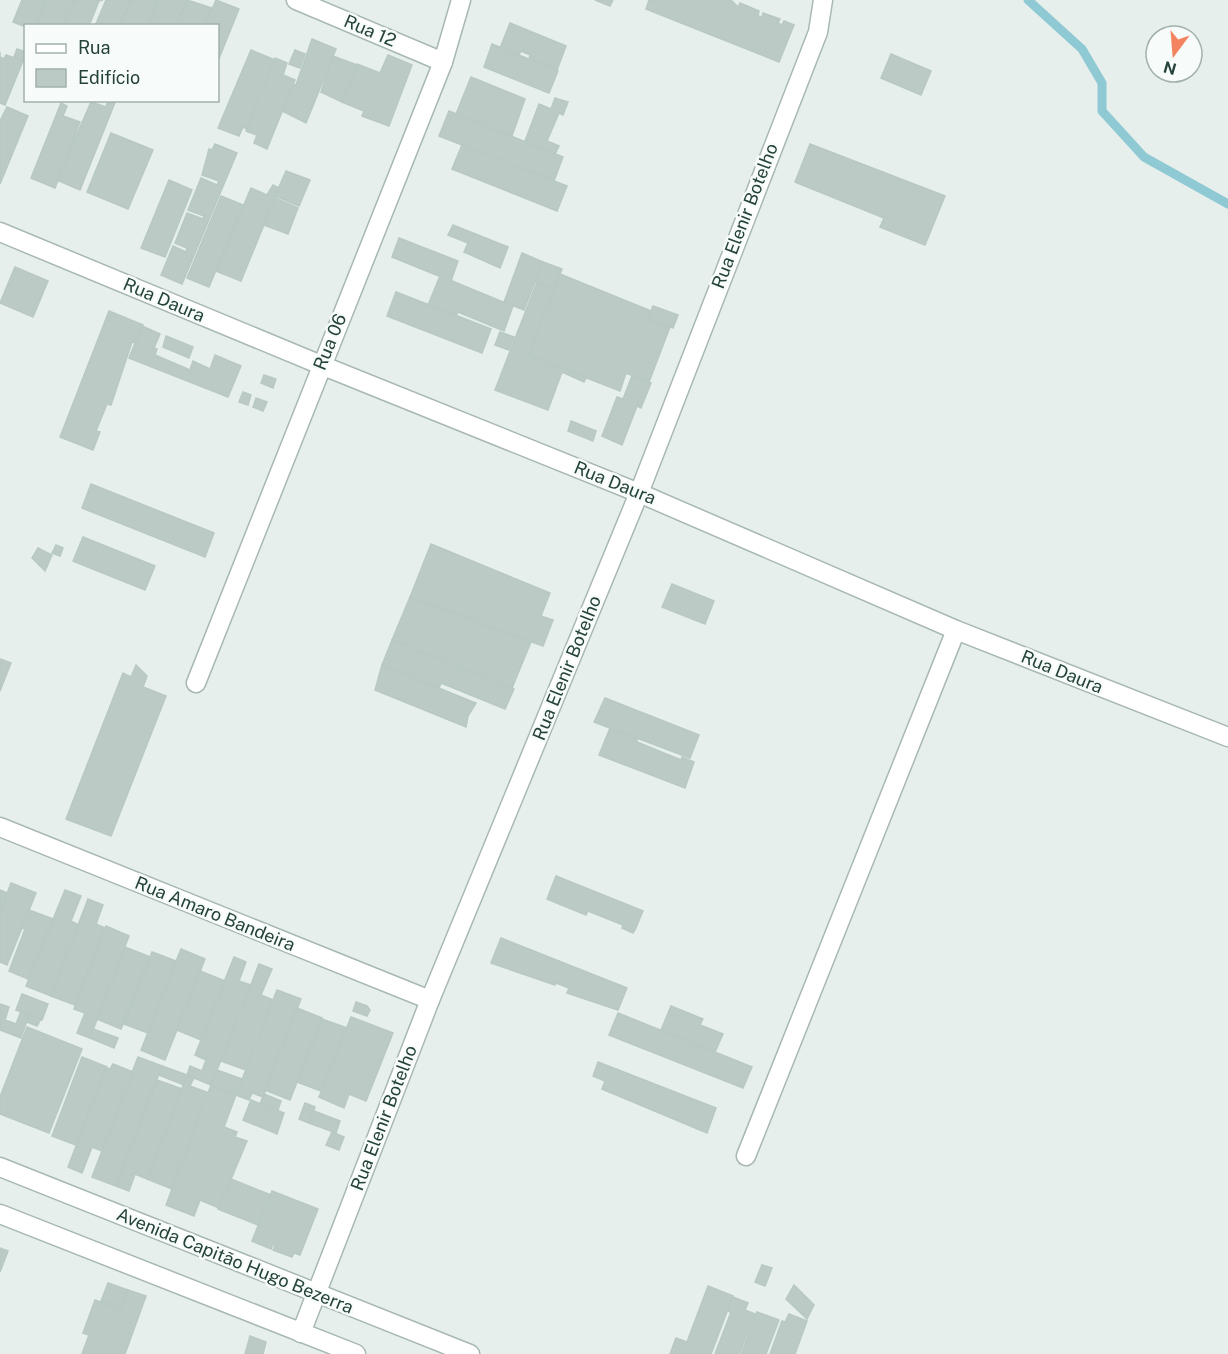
<svg xmlns="http://www.w3.org/2000/svg" width="1228" height="1354" font-family="'Public Sans',sans-serif">
	<style>
		.lines { fill: none; stroke-linecap: round; stroke-linejoin: round }
		.stream { stroke: #8ec9d4; stroke-width: 9 }
		.building { fill: #bbcac4; stroke: #b8c9c2; stroke-width: 1.5 }
		.minor-casing { stroke: #a8b8b2; stroke-width: 21 }
		.minor { stroke: #fff; stroke-width: 18 }
		.labels { text-anchor: middle; stroke-width: 5; stroke-linejoin: round; paint-order: stroke }
		.street-label { font-size: 18px; fill: #24423a; stroke: #f7fbf9 }
	</style>
	<rect width="100%" height="100%" fill="#e6efeb"/>
	<g class="lines">
		<polyline class="stream" points="1028,0 1082,49 1102,83 1102,111 1144,157 1228,204"/>
	</g>
	<g class="building">
		<polygon points="22,0 47,0 36,26 26,27 13,22"/>
		<polygon points="47,0 74,0 64,26 36,26"/>
		<polygon points="74,0 103,0 99,1 89,26 64,26"/>
		<polygon points="106,0 130,0 120,26 95,26"/>
		<polygon points="131,0 159,0 149,26 120,26"/>
		<polygon points="159,0 187,0 176,26 149,26"/>
		<polygon points="187,0 212,8 205,26 176,26"/>
		<polygon points="216,0 239,9 218,61 218,26 205,26"/>
		<polygon points="595,0 613,0 610,6"/>
		<polygon points="649,0 731,0 738,7 740,3 759,11 758,16 762,17 763,13 780,19 778,23 782,25 784,21 794,25 779,62 646,9"/>
		<polygon points="510,23 566,46 557,70 529,59 530,55 521,51 519,55 500,48"/>
		<polygon points="312,39 336,49 306,123 282,111 293,84 296,85"/>
		<polygon points="492,44 558,71 549,93 484,67"/>
		<polygon points="17,49 26,52 23,61 14,57"/>
		<polygon points="251,50 275,60 247,129 243,127 239,136 218,128"/>
		<polygon points="295,50 305,54 300,68 289,64"/>
		<polygon points="0,52 0,57 4,59 6,55 23,61 5,105 0,103"/>
		<polygon points="891,54 931,71 921,95 881,78"/>
		<polygon points="388,55 412,65 389,126 362,116 364,111 342,102 357,64 380,73"/>
		<polygon points="333,56 357,65 342,102 321,92"/>
		<polygon points="275,58 287,63 283,75 295,80 267,149 254,143 257,135 246,131"/>
		<polygon points="471,77 525,99 512,136 456,114"/>
		<polygon points="555,98 568,102 563,115 559,113 547,141 559,146 555,154 525,141 539,104 551,109"/>
		<polygon points="108,100 116,100 80,190 57,180 91,102 106,107"/>
		<polygon points="61,103 67,106 63,116 80,122 55,188 31,178"/>
		<polygon points="7,107 28,116 0,184 0,121"/>
		<polygon points="449,111 563,157 554,181 439,136"/>
		<polygon points="111,133 153,150 128,209 87,192"/>
		<polygon points="215,144 237,153 182,284 161,275 173,246 186,252 187,248 175,243 187,213 203,219 204,216 188,210 201,178 217,185 219,181 202,175 209,149 212,150"/>
		<polygon points="810,144 945,196 925,245 880,227 884,218 795,182"/>
		<polygon points="462,145 567,186 557,211 452,169"/>
		<polygon points="286,171 310,180 299,206 275,196"/>
		<polygon points="169,180 192,190 165,257 141,248"/>
		<polygon points="273,185 279,188 241,281 216,271 251,188 267,195"/>
		<polygon points="221,196 243,205 209,287 187,278"/>
		<polygon points="275,198 298,208 288,234 264,225"/>
		<polygon points="453,225 508,247 500,268 464,252 468,243 448,235"/>
		<polygon points="399,238 458,261 451,281 392,257"/>
		<polygon points="522,253 543,262 524,310 504,302"/>
		<polygon points="543,262 562,269 554,289 535,282"/>
		<polygon points="15,267 48,281 33,317 0,303"/>
		<polygon points="560,274 651,311 648,319 670,327 649,382 626,373 620,391 528,355"/>
		<polygon points="440,276 513,306 504,331 458,312 456,315 428,305"/>
		<polygon points="537,282 554,289 528,355 586,378 584,382 562,372 548,410 495,390"/>
		<polygon points="396,292 491,329 482,353 387,316"/>
		<polygon points="653,306 678,315 673,328 648,319"/>
		<polygon points="109,311 143,325 136,343 132,342 111,405 107,404 96,431 100,432 93,450 60,437"/>
		<polygon points="142,326 160,334 154,348 157,349 155,355 190,370 193,361 210,369 215,355 241,366 228,397 129,358"/>
		<polygon points="500,332 514,337 509,350 495,345"/>
		<polygon points="166,336 193,347 189,358 163,347"/>
		<polygon points="264,375 276,379 273,388 261,383"/>
		<polygon points="632,376 651,383 641,408 637,406 622,445 602,436 617,397 623,399"/>
		<polygon points="243,392 251,395 248,405 239,402"/>
		<polygon points="256,398 267,402 263,411 253,407"/>
		<polygon points="571,421 596,431 593,441 568,431"/>
		<polygon points="91,484 214,533 205,557 82,508"/>
		<polygon points="83,537 155,566 145,590 73,561"/>
		<polygon points="431,544 550,593 541,616 553,620 543,646 410,597"/>
		<polygon points="56,545 63,548 60,556 52,553"/>
		<polygon points="38,548 52,555 45,571 32,558"/>
		<polygon points="672,584 714,601 705,624 662,607"/>
		<polygon points="410,597 531,642 512,688 392,640"/>
		<polygon points="392,640 514,689 505,709 441,683 439,688 382,665"/>
		<polygon points="0,659 11,663 0,691"/>
		<polygon points="136,665 147,676 143,687 166,696 111,836 66,819 123,673 131,677"/>
		<polygon points="382,665 476,703 468,716 466,727 375,690"/>
		<polygon points="605,698 699,735 690,758 594,722"/>
		<polygon points="610,728 637,739 637,742 681,760 682,757 694,762 685,788 599,755"/>
		<polygon points="556,876 643,911 635,930 633,933 622,928 623,925 588,911 586,915 547,899"/>
		<polygon points="11,883 36,893 7,965 0,962 0,912"/>
		<polygon points="0,890 7,893 0,912"/>
		<polygon points="65,890 81,896 71,921 79,925 51,996 26,986"/>
		<polygon points="88,899 103,905 96,924 105,928 75,1005 51,996"/>
		<polygon points="29,910 53,919 28,979 9,971 25,929 22,928"/>
		<polygon points="106,926 129,936 90,1038 77,1033 85,1013 74,1009"/>
		<polygon points="501,938 627,988 618,1010 567,993 569,988 556,983 555,985 491,963"/>
		<polygon points="125,947 150,957 121,1029 97,1019"/>
		<polygon points="181,949 205,959 165,1060 141,1050"/>
		<polygon points="152,952 176,961 148,1033 124,1024"/>
		<polygon points="234,957 246,962 239,981 251,985 211,1085 187,1075 190,1066 202,1071 206,1060 195,1055"/>
		<polygon points="259,964 272,969 261,995 273,1000 246,1070 221,1061"/>
		<polygon points="200,971 225,981 201,1040 177,1030"/>
		<polygon points="277,990 301,999 263,1097 252,1093 249,1100 236,1095"/>
		<polygon points="22,994 48,1004 42,1020 16,1010"/>
		<polygon points="356,1002 367,1006 370,1010 367,1016 353,1011"/>
		<polygon points="0,1004 9,1007 5,1020 16,1024 21,1011 29,1015 21,1038 0,1030"/>
		<polygon points="671,1006 703,1019 700,1025 723,1034 715,1052 661,1030"/>
		<polygon points="297,1008 322,1018 290,1100 265,1090"/>
		<polygon points="618,1013 752,1067 743,1088 609,1035"/>
		<polygon points="30,1015 41,1019 37,1026 27,1022"/>
		<polygon points="351,1017 393,1033 366,1101 349,1094 344,1108 319,1097"/>
		<polygon points="322,1019 347,1028 321,1091 297,1082"/>
		<polygon points="27,1027 82,1049 49,1133 0,1114 0,1097"/>
		<polygon points="93,1029 118,1038 114,1048 90,1038"/>
		<polygon points="82,1057 107,1067 76,1145 52,1136"/>
		<polygon points="138,1057 162,1066 116,1186 92,1177"/>
		<polygon points="598,1062 716,1108 707,1133 602,1089 605,1081 593,1076"/>
		<polygon points="113,1064 133,1072 102,1151 92,1147 82,1173 68,1167 106,1068 110,1069"/>
		<polygon points="162,1066 187,1075 184,1085 159,1075"/>
		<polygon points="217,1070 242,1079 236,1095 211,1085"/>
		<polygon points="187,1075 194,1078 190,1086 209,1093 172,1189 147,1179"/>
		<polygon points="157,1080 182,1089 147,1179 135,1174 129,1191 116,1186"/>
		<polygon points="211,1085 236,1095 224,1127 237,1132 235,1137 247,1141 219,1208 200,1200 194,1216 166,1205"/>
		<polygon points="264,1094 281,1101 278,1110 260,1104"/>
		<polygon points="251,1100 284,1113 277,1134 243,1120"/>
		<polygon points="305,1103 315,1107 309,1123 299,1119"/>
		<polygon points="314,1111 340,1121 336,1133 309,1123"/>
		<polygon points="332,1132 344,1137 339,1150 326,1145"/>
		<polygon points="231,1179 271,1195 258,1225 218,1209"/>
		<polygon points="272,1191 318,1209 300,1255 294,1253 292,1257 273,1250 275,1245 273,1244 271,1249 252,1241"/>
		<polygon points="0,1248 8,1251 0,1272"/>
		<polygon points="762,1265 772,1268 765,1286 755,1282"/>
		<polygon points="108,1283 128,1290 121,1309 101,1301"/>
		<polygon points="794,1285 814,1305 807,1319 786,1299"/>
		<polygon points="708,1286 733,1296 711,1354 670,1354 676,1338 687,1342"/>
		<polygon points="128,1290 146,1296 125,1354 82,1354 89,1335 83,1333 95,1300 121,1309"/>
		<polygon points="733,1297 748,1303 745,1310 755,1314 739,1354 715,1354 731,1312 727,1311"/>
		<polygon points="757,1312 779,1320 766,1354 741,1354"/>
		<polygon points="789,1314 807,1321 795,1354 770,1354 782,1321 785,1322"/>
		<polygon points="250,1336 266,1342 263,1354 245,1354"/>
	</g>
	<g class="lines">
		<g class="minor-casing">
			<g id="minor">
				<polyline points="296,0 443,62"/>
				<polyline points="0,232 321,365 639,493 956,630 1228,737"/>
				<polyline points="196,683 443,62 461,0"/>
				<polyline points="0,827 430,1000"/>
				<polyline points="746,1156 956,630"/>
				<polyline points="0,1167 470,1354"/>
				<polyline points="0,1214 356,1354"/>
				<polyline points="301,1333 430,1000 639,493 818,32 823,0"/>
			</g>
		</g>
		<use href="#minor" class="minor"/>
	</g>
	<g class="labels">
		<g class="street-label">
			<text transform="translate(370 31) rotate(23)" y="6">Rua 12</text>
			<text transform="translate(745 216) rotate(-69)" y="6">Rua Elenir Botelho</text>
			<text transform="translate(164 300) rotate(23)" y="6">Rua Daura</text>
			<text transform="translate(330 342) rotate(-68)" y="6">Rua 06</text>
			<text transform="translate(615 483) rotate(22)" y="6">Rua Daura</text>
			<text transform="translate(567 668) rotate(-68)" y="6">Rua Elenir Botelho</text>
			<text transform="translate(1062 672) rotate(22)" y="6">Rua Daura</text>
			<text transform="translate(215 914) rotate(22)" y="6">Rua Amaro Bandeira</text>
			<text transform="translate(384 1118) rotate(-69)" y="6">Rua Elenir Botelho</text>
			<text transform="translate(235 1261) rotate(22)" y="6">Avenida Capitão Hugo Bezerra</text>
		</g>
	</g>
	<rect x="24" y="24" width="195" height="78" fill="#f7fbf9" stroke="#a3b1ad" stroke-width="1.5"/>
	<rect x="36" y="44" width="30" height="9" fill="#ffffff" stroke="#a3b1ad" stroke-width="1.5"/>
	<text x="78" y="54" font-size="18" fill="#24423a">Rua</text>
	<rect x="36" y="69" width="30" height="18" fill="#bbcac4" stroke="#a3b1ad" stroke-width="1.5"/>
	<text x="78" y="84" font-size="18" fill="#24423a">Edifício</text>
	<g transform="translate(1174 54) rotate(196)"><circle r="28" fill="#f7fbf9" stroke="#a3b1ad" stroke-width="1.5"/>
	<path d="M0-4.5L10 22L0 15L-10 22Z" fill="#f4845f"/>
	<text y="-9" font-size="16" font-weight="bold" text-anchor="middle" fill="#24423a">N</text>
	</g>
</svg>
